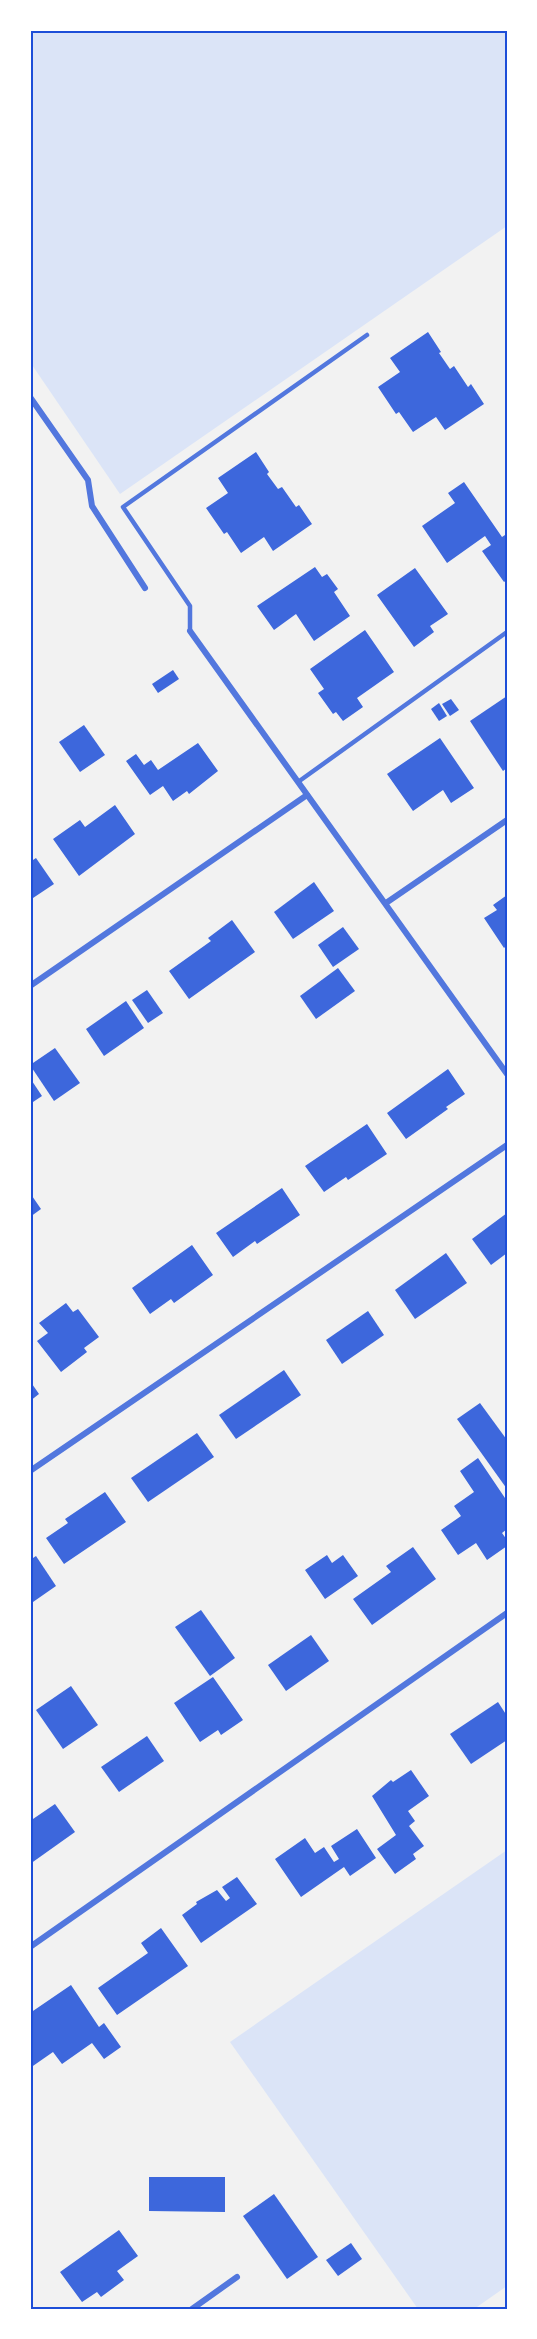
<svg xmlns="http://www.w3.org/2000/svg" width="537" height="2339" font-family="Ubuntu,sans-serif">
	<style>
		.green { fill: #dbe4f7 }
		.building { fill: #3d67dc }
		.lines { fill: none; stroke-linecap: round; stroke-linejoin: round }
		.service { stroke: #5277de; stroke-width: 4.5 }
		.minor { stroke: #5277de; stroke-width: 6 }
		.neatline { fill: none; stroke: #1d4ed8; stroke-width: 2 }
	</style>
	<rect width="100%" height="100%" fill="#f2f2f2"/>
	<g class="green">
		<polygon points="30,30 507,30 507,226 120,494 30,362"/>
		<polygon points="507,1850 507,2286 474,2309 418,2309 230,2042"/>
	</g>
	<g class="building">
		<polygon points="428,332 441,352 439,353 450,369 454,366 468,387 471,384 484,404 445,430 436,417 413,432 399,412 396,414 378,387 400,372 390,358"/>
		<polygon points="256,452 269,472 267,474 278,489 282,487 296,507 299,505 312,524 273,551 264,537 241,553 227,532 224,534 206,508 228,493 218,478"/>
		<polygon points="464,482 502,537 505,535 507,539 507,580 504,582 482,551 491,545 485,536 447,563 422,526 455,503 448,493"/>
		<polygon points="315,567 322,577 327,574 338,589 334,592 350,616 314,641 296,614 274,630 257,606"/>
		<polygon points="415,568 448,614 430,626 434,632 414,647 377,595"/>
		<polygon points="365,630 394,672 357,698 363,707 343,721 336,712 333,714 318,693 324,689 310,669"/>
		<polygon points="173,670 179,679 158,693 152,684"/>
		<polygon points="507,696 507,768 503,771 470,721"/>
		<polygon points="451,699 459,710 450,716 442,704"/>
		<polygon points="439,703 447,716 439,721 431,709"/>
		<polygon points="84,725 105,755 80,772 59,742"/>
		<polygon points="440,738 474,788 451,803 443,790 413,811 387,774"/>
		<polygon points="198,743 218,771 189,794 187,791 173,801 163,786 150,795 126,761 136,754 144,765 151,760 158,770"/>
		<polygon points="115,805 135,834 79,876 53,839 80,820 85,827"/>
		<polygon points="36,858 54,884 30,900 30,862"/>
		<polygon points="314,882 334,911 293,939 274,912"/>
		<polygon points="507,895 507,945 504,948 484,918 497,910 493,905"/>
		<polygon points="232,920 255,952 189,999 169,971 211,941 208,938"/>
		<polygon points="343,927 359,949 333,967 318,945"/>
		<polygon points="338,968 355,991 316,1019 300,996"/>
		<polygon points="147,990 163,1013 148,1023 132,1000"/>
		<polygon points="126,1001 144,1028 104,1056 86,1029"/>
		<polygon points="55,1048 80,1083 54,1101 30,1065"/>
		<polygon points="448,1069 465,1094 446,1107 448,1109 406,1139 387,1113"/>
		<polygon points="30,1078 42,1096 30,1104"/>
		<polygon points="367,1124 387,1154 348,1180 346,1177 324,1192 305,1166"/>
		<polygon points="282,1188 300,1215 257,1244 255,1241 233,1257 216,1233"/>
		<polygon points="30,1193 41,1209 30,1217"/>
		<polygon points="507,1213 507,1253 491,1265 472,1239"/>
		<polygon points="192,1245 213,1275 174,1303 171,1299 150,1314 132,1288"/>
		<polygon points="446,1253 467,1283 415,1319 395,1290"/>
		<polygon points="66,1303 73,1312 78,1309 99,1337 84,1348 87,1352 61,1372 37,1341 48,1333 39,1323"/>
		<polygon points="368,1311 384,1335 342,1364 326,1340"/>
		<polygon points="284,1370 301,1395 236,1439 219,1415"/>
		<polygon points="30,1381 39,1394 30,1401"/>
		<polygon points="480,1403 507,1440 507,1489 457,1419"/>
		<polygon points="197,1433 214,1457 148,1502 131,1478"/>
		<polygon points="478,1458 507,1501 507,1529 502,1533 507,1540 507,1546 487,1560 476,1543 458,1555 441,1530 461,1516 454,1506 474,1492 460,1471"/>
		<polygon points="105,1492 126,1522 64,1564 46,1538 68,1523 65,1519"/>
		<polygon points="413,1547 436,1579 372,1625 353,1599 391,1572 386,1566"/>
		<polygon points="327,1555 332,1563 343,1555 358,1576 325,1599 305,1570"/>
		<polygon points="36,1556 56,1586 33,1602 30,1597 30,1560"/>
		<polygon points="201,1610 235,1658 210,1676 175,1627"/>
		<polygon points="311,1635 329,1661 286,1691 268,1665"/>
		<polygon points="213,1677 243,1720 221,1735 218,1730 200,1742 174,1703"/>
		<polygon points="71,1686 98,1725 63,1749 36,1710"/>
		<polygon points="498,1702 507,1716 507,1740 471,1764 450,1734"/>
		<polygon points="147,1736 164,1761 119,1792 101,1767"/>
		<polygon points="411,1770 429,1796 408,1811 415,1821 409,1826 424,1846 413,1854 416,1859 395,1874 377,1849 396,1835 372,1796 391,1780 393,1782"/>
		<polygon points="55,1804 75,1832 30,1864 30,1821"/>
		<polygon points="357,1829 376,1858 350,1876 344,1867 301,1897 275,1859 305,1838 315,1853 324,1847 334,1862 339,1859 331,1846"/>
		<polygon points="237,1877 257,1904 201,1943 182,1915 197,1904 196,1902 217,1890 226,1901 230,1898 222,1887"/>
		<polygon points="161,1928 188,1966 117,2015 98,1988 148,1953 141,1943"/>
		<polygon points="71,1985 99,2027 104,2023 121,2047 104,2059 92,2043 62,2064 53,2052 30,2068 30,2013"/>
		<polygon points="149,2177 225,2177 225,2212 149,2211"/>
		<polygon points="274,2194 318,2257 287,2279 243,2216"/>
		<polygon points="119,2230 138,2256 117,2271 124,2280 101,2297 97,2292 82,2302 60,2272"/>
		<polygon points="351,2243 362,2259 338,2276 326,2260"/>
	</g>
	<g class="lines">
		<g class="service">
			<polyline points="190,631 190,606 123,507 367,335"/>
			<polyline points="298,782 507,632"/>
		</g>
		<g class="minor">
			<polyline points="30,397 88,480 92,506 145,588"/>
			<polyline points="190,631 507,1074"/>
			<polyline points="386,903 507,820"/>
			<polyline points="30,986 307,795"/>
			<polyline points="30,1471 507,1145"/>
			<polyline points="30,1947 507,1613"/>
			<polyline points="192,2309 237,2277"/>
		</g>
	</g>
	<rect width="537" height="2339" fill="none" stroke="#ffffff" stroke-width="63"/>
	<rect x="32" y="32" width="474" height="2276" class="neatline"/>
</svg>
